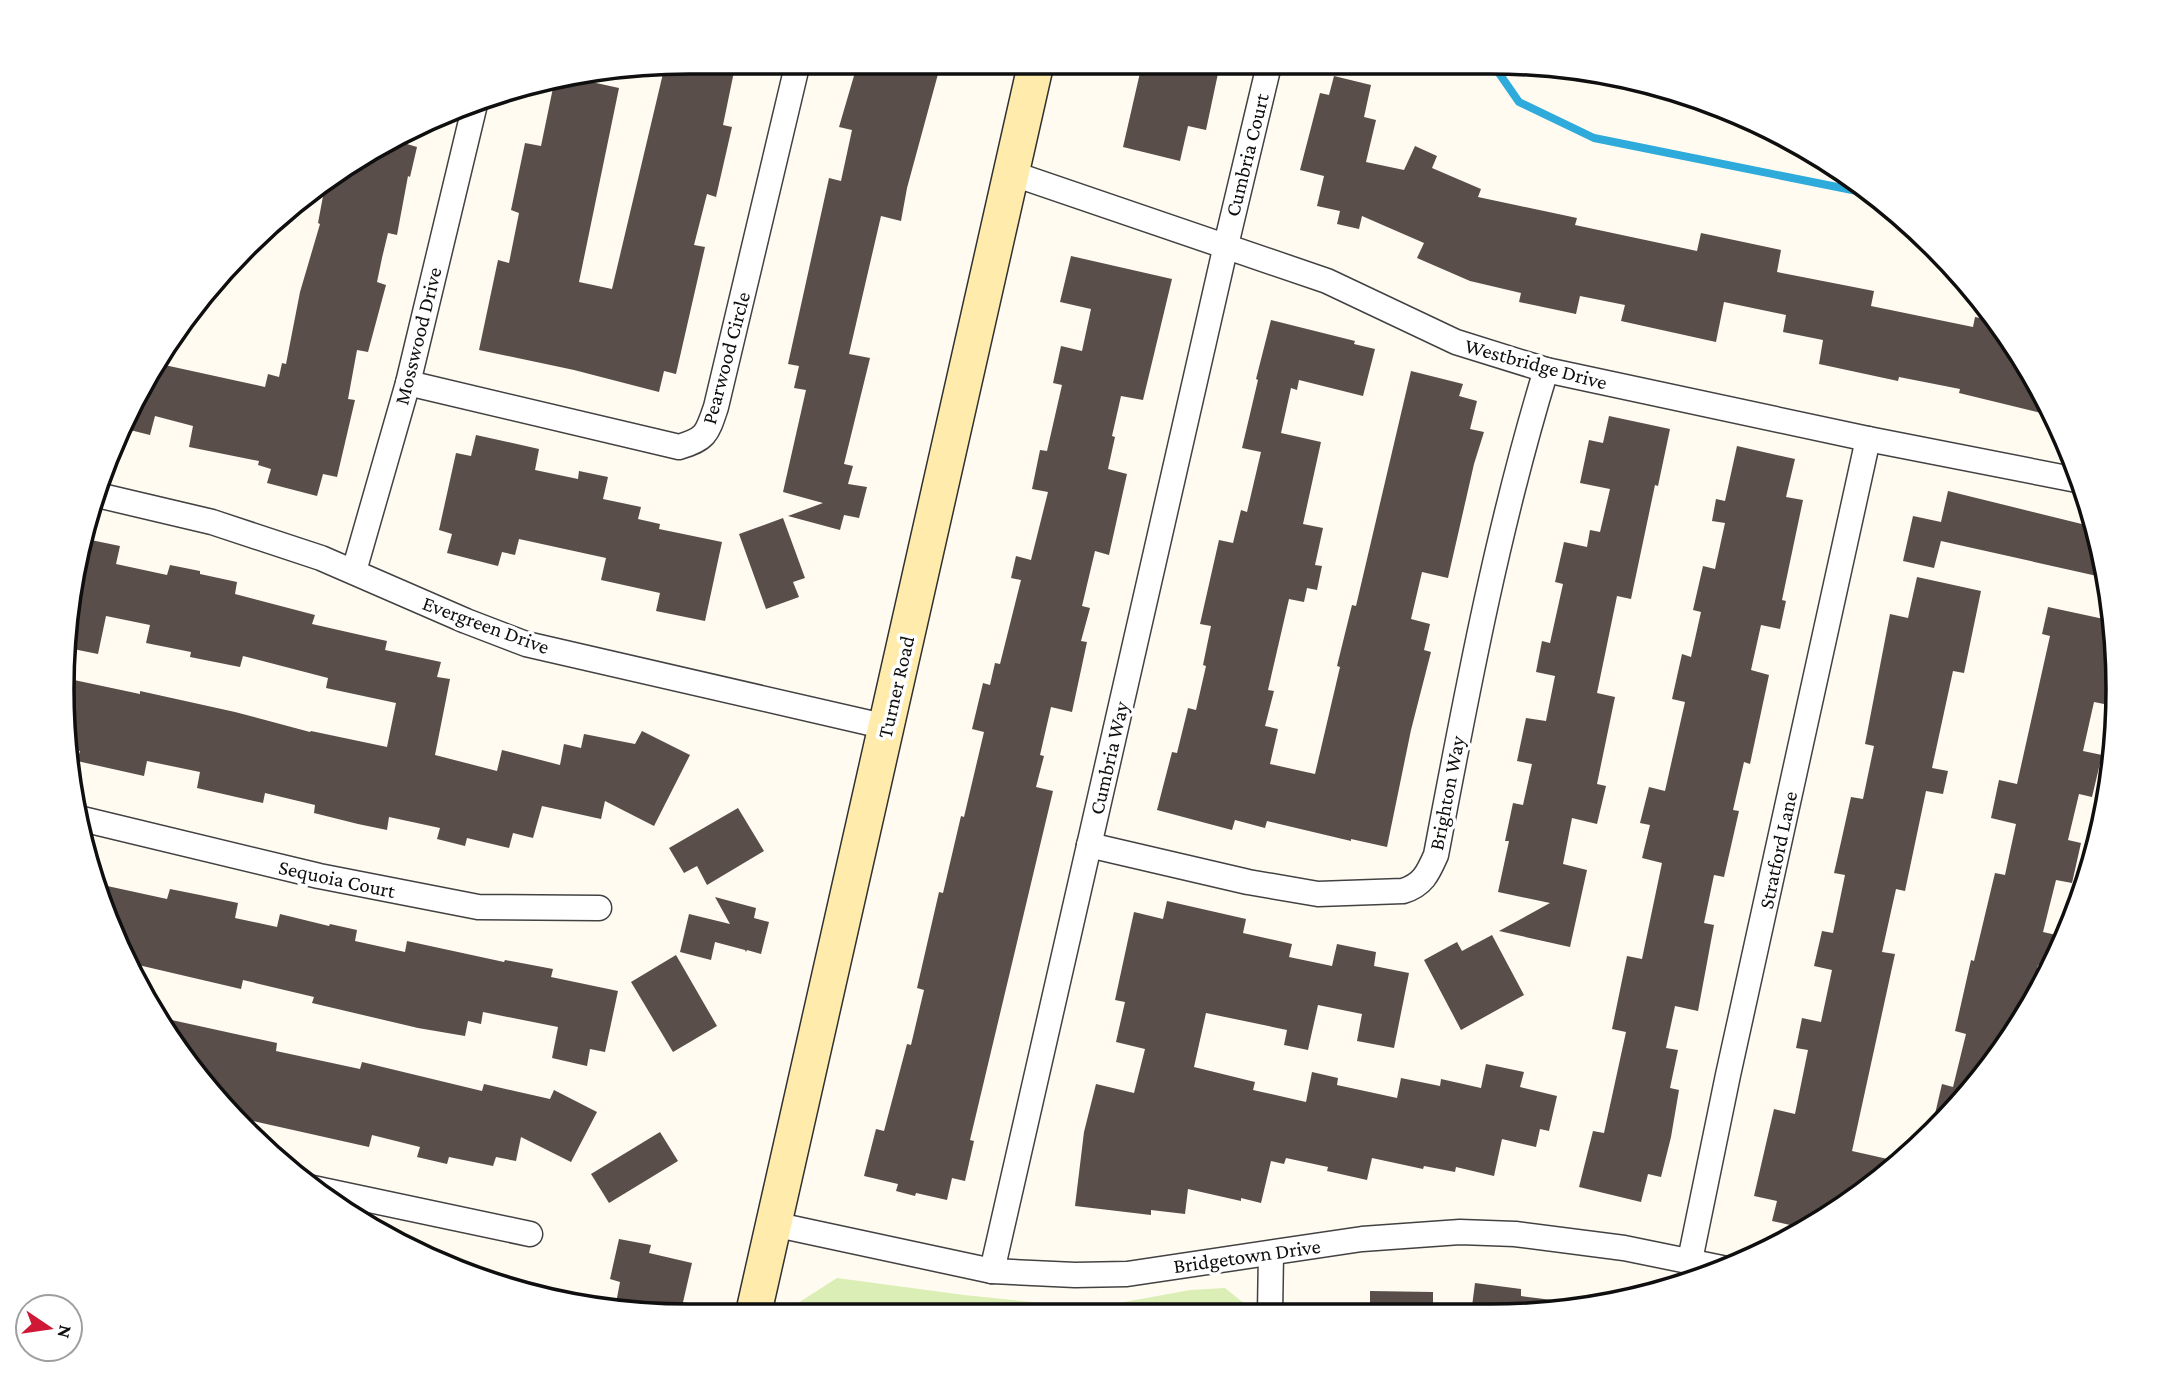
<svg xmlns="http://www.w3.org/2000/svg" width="2179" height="1377" font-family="'Crimson Pro',serif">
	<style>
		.green { fill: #daeeb6 }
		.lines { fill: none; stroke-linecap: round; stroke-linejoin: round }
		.stream { stroke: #2fabdb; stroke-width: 8 }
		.building { fill: #594e4a }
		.street-casing { stroke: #424242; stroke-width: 27 }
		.secondary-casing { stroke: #313131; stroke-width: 38 }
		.street { stroke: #fff; stroke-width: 24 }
		.secondary { stroke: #ffecac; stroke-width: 35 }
		.labels { text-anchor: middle; stroke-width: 7; stroke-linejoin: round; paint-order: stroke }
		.street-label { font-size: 21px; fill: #0f0f0f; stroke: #fff }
		.rim { fill: none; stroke: #0f0f0f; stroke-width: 3.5 }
	</style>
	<rect width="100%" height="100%" fill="#fffbf1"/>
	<polygon class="green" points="837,1278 964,1295 1041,1303 1119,1303 1190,1290 1225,1288 1246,1305 1247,1313 796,1311 798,1303"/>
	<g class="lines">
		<polyline class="stream" points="1494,66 1519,102 1594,138 1877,195"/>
	</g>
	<g class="building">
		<polygon points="689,61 736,62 723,125 732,127 716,197 707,194 694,245 705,247 676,374 664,371 659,392 574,370 479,350 498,260 509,263 519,213 511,210 525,143 541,146 554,83 578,79 619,88 579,282 612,289 665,65"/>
		<polygon points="858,62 878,67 879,62 941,63 907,188 901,221 881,216 849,354 870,358 844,464 853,466 848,484 867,487 859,518 844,515 840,530 788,516 823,503 783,492 806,390 794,388 799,366 788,364 829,178 841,181 852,130 839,127"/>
		<polygon points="1142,64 1220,64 1206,130 1188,126 1180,161 1123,147"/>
		<polygon points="1334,76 1371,85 1364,117 1376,120 1366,162 1404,170 1415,146 1437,156 1432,168 1481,189 1478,197 1577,218 1575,225 1697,251 1701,233 1781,250 1777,272 1874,291 1871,306 1973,327 1975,317 1995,321 2034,375 2044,398 2041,413 1959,393 1960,389 1899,377 1898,381 1819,364 1823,340 1783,332 1786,315 1724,302 1716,342 1621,321 1625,305 1580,296 1576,314 1519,302 1521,293 1470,281 1417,258 1424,243 1362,216 1359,229 1337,224 1340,211 1317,206 1324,176 1300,170 1320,93 1329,95"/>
		<polygon points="410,133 407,144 417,147 410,177 408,176 397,235 388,233 382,258 377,282 386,285 368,352 357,350 348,399 355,400 337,477 323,474 317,496 267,483 271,469 258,465 259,461 189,447 193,426 155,416 150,435 126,429 160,364 265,387 268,374 279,377 282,363 286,364 300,292 320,224 318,223 326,180 340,167"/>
		<polygon points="1071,256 1172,279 1143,400 1121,396 1112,436 1115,437 1108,469 1127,474 1109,555 1095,551 1082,606 1090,608 1081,641 1087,642 1072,712 1051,707 1040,755 1044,756 1036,787 1053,791 970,1140 974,1141 965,1181 952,1178 947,1200 916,1193 915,1196 896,1191 898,1184 864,1176 876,1129 884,1131 907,1044 911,1045 924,990 917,988 939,892 943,893 961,816 964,817 984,732 972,729 983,683 990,685 995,663 1000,664 1021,580 1011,578 1016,556 1031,560 1048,492 1032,489 1040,450 1047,451 1062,385 1053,383 1061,346 1082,351 1091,309 1060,302"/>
		<polygon points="1271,320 1355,341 1354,344 1375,349 1363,396 1299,380 1297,390 1291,388 1281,433 1321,442 1303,524 1323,528 1315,565 1322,566 1317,590 1307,588 1304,602 1289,599 1268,690 1274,691 1265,726 1278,729 1270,764 1315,774 1340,667 1337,666 1352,605 1356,606 1411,371 1463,384 1459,396 1477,401 1470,429 1484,432 1474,464 1448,578 1422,572 1411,619 1430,624 1424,650 1431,652 1411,730 1387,847 1351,839 1351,841 1267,821 1265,828 1235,820 1232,830 1157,810 1172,752 1177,753 1188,708 1196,710 1206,666 1203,665 1211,626 1200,624 1219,540 1233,543 1241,510 1247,512 1261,452 1242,448 1258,380 1256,379"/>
		<polygon points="1609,416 1670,429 1658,486 1655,485 1631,599 1617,596 1597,693 1615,697 1597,784 1606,786 1597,824 1572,818 1563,864 1587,870 1570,947 1499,931 1550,903 1498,892 1509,841 1505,841 1513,803 1523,805 1532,764 1517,761 1526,718 1546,721 1555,676 1536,672 1542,641 1550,643 1563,584 1555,582 1564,542 1587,547 1590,530 1600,532 1610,489 1580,483 1589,440 1603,443"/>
		<polygon points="476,435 539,449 535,470 578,479 579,471 608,477 603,499 641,507 638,519 660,524 659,529 722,542 705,621 656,611 660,593 601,580 606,558 519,539 515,555 502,552 498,566 447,553 452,534 439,530 456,453 471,456"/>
		<polygon points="1737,446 1795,459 1786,497 1803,500 1782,600 1786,601 1780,629 1761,625 1751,670 1769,675 1750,764 1744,762 1733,810 1739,811 1724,877 1714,875 1704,923 1714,925 1698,1011 1675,1006 1666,1048 1678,1050 1670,1088 1679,1090 1671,1137 1661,1177 1648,1174 1641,1202 1579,1187 1593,1131 1604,1133 1626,1032 1612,1029 1627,956 1642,959 1662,863 1642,858 1650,825 1640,823 1649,787 1665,791 1685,702 1672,699 1682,654 1691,657 1701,612 1693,610 1703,566 1715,569 1725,523 1712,521 1716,499 1725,501"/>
		<polygon points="1948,491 2094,527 2106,578 1941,541 1934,568 1903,561 1913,516 1941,522"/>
		<polygon points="783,518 805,578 793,582 799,597 766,609 739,534"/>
		<polygon points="86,539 120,546 116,564 167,575 170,565 200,571 200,574 237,582 235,594 315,615 312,624 387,641 385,650 441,662 437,677 450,679 435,755 497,771 502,750 560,765 564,744 581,748 584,734 635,744 642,731 690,755 654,826 605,801 601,819 542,806 533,838 513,833 509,848 467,838 465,846 437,839 440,828 389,817 387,830 358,824 314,813 315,805 265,793 263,803 197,788 200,772 147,761 144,776 77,761 80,751 69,749 65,719 74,680 140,694 140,691 235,712 310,732 311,731 387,747 396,703 326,688 328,678 243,656 240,667 190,657 191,652 146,643 150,625 106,616 98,654 68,648"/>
		<polygon points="1917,577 1981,591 1964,673 1953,671 1932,768 1948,771 1943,794 1926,791 1905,891 1896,889 1882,952 1895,954 1852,1151 1901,1162 1803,1228 1772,1221 1777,1201 1754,1196 1774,1109 1795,1114 1808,1050 1796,1048 1802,1018 1821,1022 1832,970 1814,966 1822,931 1833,933 1845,875 1834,873 1841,842 1851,797 1863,799 1874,746 1865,744 1890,614 1908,618"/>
		<polygon points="2048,607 2113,621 2114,658 2104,704 2094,702 2083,751 2102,755 2092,797 2079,794 2068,840 2081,843 2072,883 2056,880 2043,932 2061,936 2053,966 2052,968 2038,965 2030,1002 1988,1071 1931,1131 1942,1084 1953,1087 1966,1034 1955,1031 1971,960 1974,961 1995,873 2005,875 2016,824 1991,818 1999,780 2017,784 2050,636 2042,634"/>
		<polygon points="738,808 764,851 707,885 697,866 684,873 669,848"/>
		<polygon points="98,884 167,899 170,889 200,895 238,903 235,918 277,927 280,914 329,926 330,924 357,930 355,941 405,952 407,941 504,962 505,960 553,969 551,977 618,991 605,1052 590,1049 587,1066 552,1058 558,1027 483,1012 481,1024 468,1021 465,1036 418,1028 312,1003 314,997 243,980 241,989 134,964"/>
		<polygon points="715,897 756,908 754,918 769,922 761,954 747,950 746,952 745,950 715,942 711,960 680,952 689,914 730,924"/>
		<polygon points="1167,901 1246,919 1243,933 1292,944 1289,957 1332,966 1337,944 1376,952 1374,966 1409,973 1394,1048 1357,1041 1362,1014 1318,1005 1308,1050 1284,1045 1287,1030 1206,1013 1194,1067 1255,1082 1253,1090 1306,1102 1312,1072 1338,1078 1337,1085 1397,1098 1401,1078 1440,1086 1441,1079 1481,1088 1486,1064 1524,1072 1520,1087 1557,1096 1549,1131 1540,1129 1536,1147 1502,1139 1494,1176 1456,1167 1455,1172 1424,1166 1423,1169 1372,1158 1367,1180 1327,1171 1328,1167 1286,1158 1284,1164 1271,1161 1261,1203 1241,1198 1241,1201 1188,1189 1185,1214 1151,1210 1151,1215 1075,1206 1084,1132 1096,1084 1134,1093 1145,1049 1116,1042 1125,1002 1115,1000 1134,912 1163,919"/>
		<polygon points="1492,935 1524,995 1461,1030 1424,960 1457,942 1462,951"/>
		<polygon points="676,955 717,1026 673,1052 631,982"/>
		<polygon points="158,1017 277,1043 276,1051 360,1069 362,1062 482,1091 484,1084 550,1099 554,1090 597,1112 571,1162 521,1137 516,1161 496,1157 493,1166 449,1157 447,1164 417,1157 420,1147 372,1135 369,1147 244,1119 167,1037"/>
		<polygon points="660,1132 678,1161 609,1203 591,1174"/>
		<polygon points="619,1239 651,1245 649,1253 692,1263 681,1311 650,1311 616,1303 620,1282 610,1279"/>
		<polygon points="1475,1283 1521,1289 1521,1296 1560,1301 1559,1310 1532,1314 1471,1314"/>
		<polygon points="1370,1291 1433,1292 1433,1314 1370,1314"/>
	</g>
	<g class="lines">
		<g class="street-casing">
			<g id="street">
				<polyline points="1011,173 1327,281 1456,342 1546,370 1868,439 2082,481"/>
				<path d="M 408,383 L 679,447 C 706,439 707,434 716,407 L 798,62"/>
				<polyline points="93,494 212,522 321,558 466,621 526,644 887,727"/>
				<polyline points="354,571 408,383 476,100"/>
				<polyline points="78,818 319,876 478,907 599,908"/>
				<path d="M 1089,845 L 1248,882 L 1318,894 L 1403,891 C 1423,885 1428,873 1436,855 C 1467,692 1497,530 1546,370"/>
				<polyline points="308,1187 530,1234"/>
				<polyline points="773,1224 992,1271 1075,1275 1127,1274 1362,1239 1460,1232 1515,1234 1624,1248 1722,1268"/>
				<polyline points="1690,1260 1728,1075 1868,439"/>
				<polyline points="992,1271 1226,245 1269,65"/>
				<polyline points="1270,1313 1271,1253"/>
			</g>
		</g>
		<g class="secondary-casing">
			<polyline id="secondary" points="754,1311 1036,63"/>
		</g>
		<use href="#street" class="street"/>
		<use href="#secondary" class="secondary"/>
	</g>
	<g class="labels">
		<g class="street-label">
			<text transform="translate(1247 155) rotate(-76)" y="7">Cumbria Court</text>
			<text transform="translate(418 336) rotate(-76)" y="7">Mosswood Drive</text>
			<text transform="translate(726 358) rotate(-75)" y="7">Pearwood Circle</text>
			<text transform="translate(1536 364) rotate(15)" y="7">Westbridge Drive</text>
			<text transform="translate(486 625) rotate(20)" y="7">Evergreen Drive</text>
			<text transform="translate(896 687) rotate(-77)" y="7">Turner Road</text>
			<text transform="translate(1109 758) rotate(-77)" y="7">Cumbria Way</text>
			<text transform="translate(1447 793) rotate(-79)" y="7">Brighton Way</text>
			<text transform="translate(1778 850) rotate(-78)" y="7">Stratford Lane</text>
			<text transform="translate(337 879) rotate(12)" y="7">Sequoia Court</text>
			<text transform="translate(1247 1256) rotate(-8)" y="7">Bridgetown Drive</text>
		</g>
	</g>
	<path d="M0 0H2179V1377H0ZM689 74H1491A615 615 0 0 1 2106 689V689A615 615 0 0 1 1491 1304H689A615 615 0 0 1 74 689V689A615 615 0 0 1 689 74Z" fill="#fff" fill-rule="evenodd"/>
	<path class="rim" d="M689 74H1491A615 615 0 0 1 2106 689V689A615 615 0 0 1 1491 1304H689A615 615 0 0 1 74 689V689A615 615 0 0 1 689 74Z"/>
	<g transform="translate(49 1328) rotate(103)"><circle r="33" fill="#ffffff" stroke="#9f9f9f" stroke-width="2"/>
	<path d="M0-5L12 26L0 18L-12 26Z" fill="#cf1835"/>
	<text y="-10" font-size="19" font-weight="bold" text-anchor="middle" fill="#0f0f0f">N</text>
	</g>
</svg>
